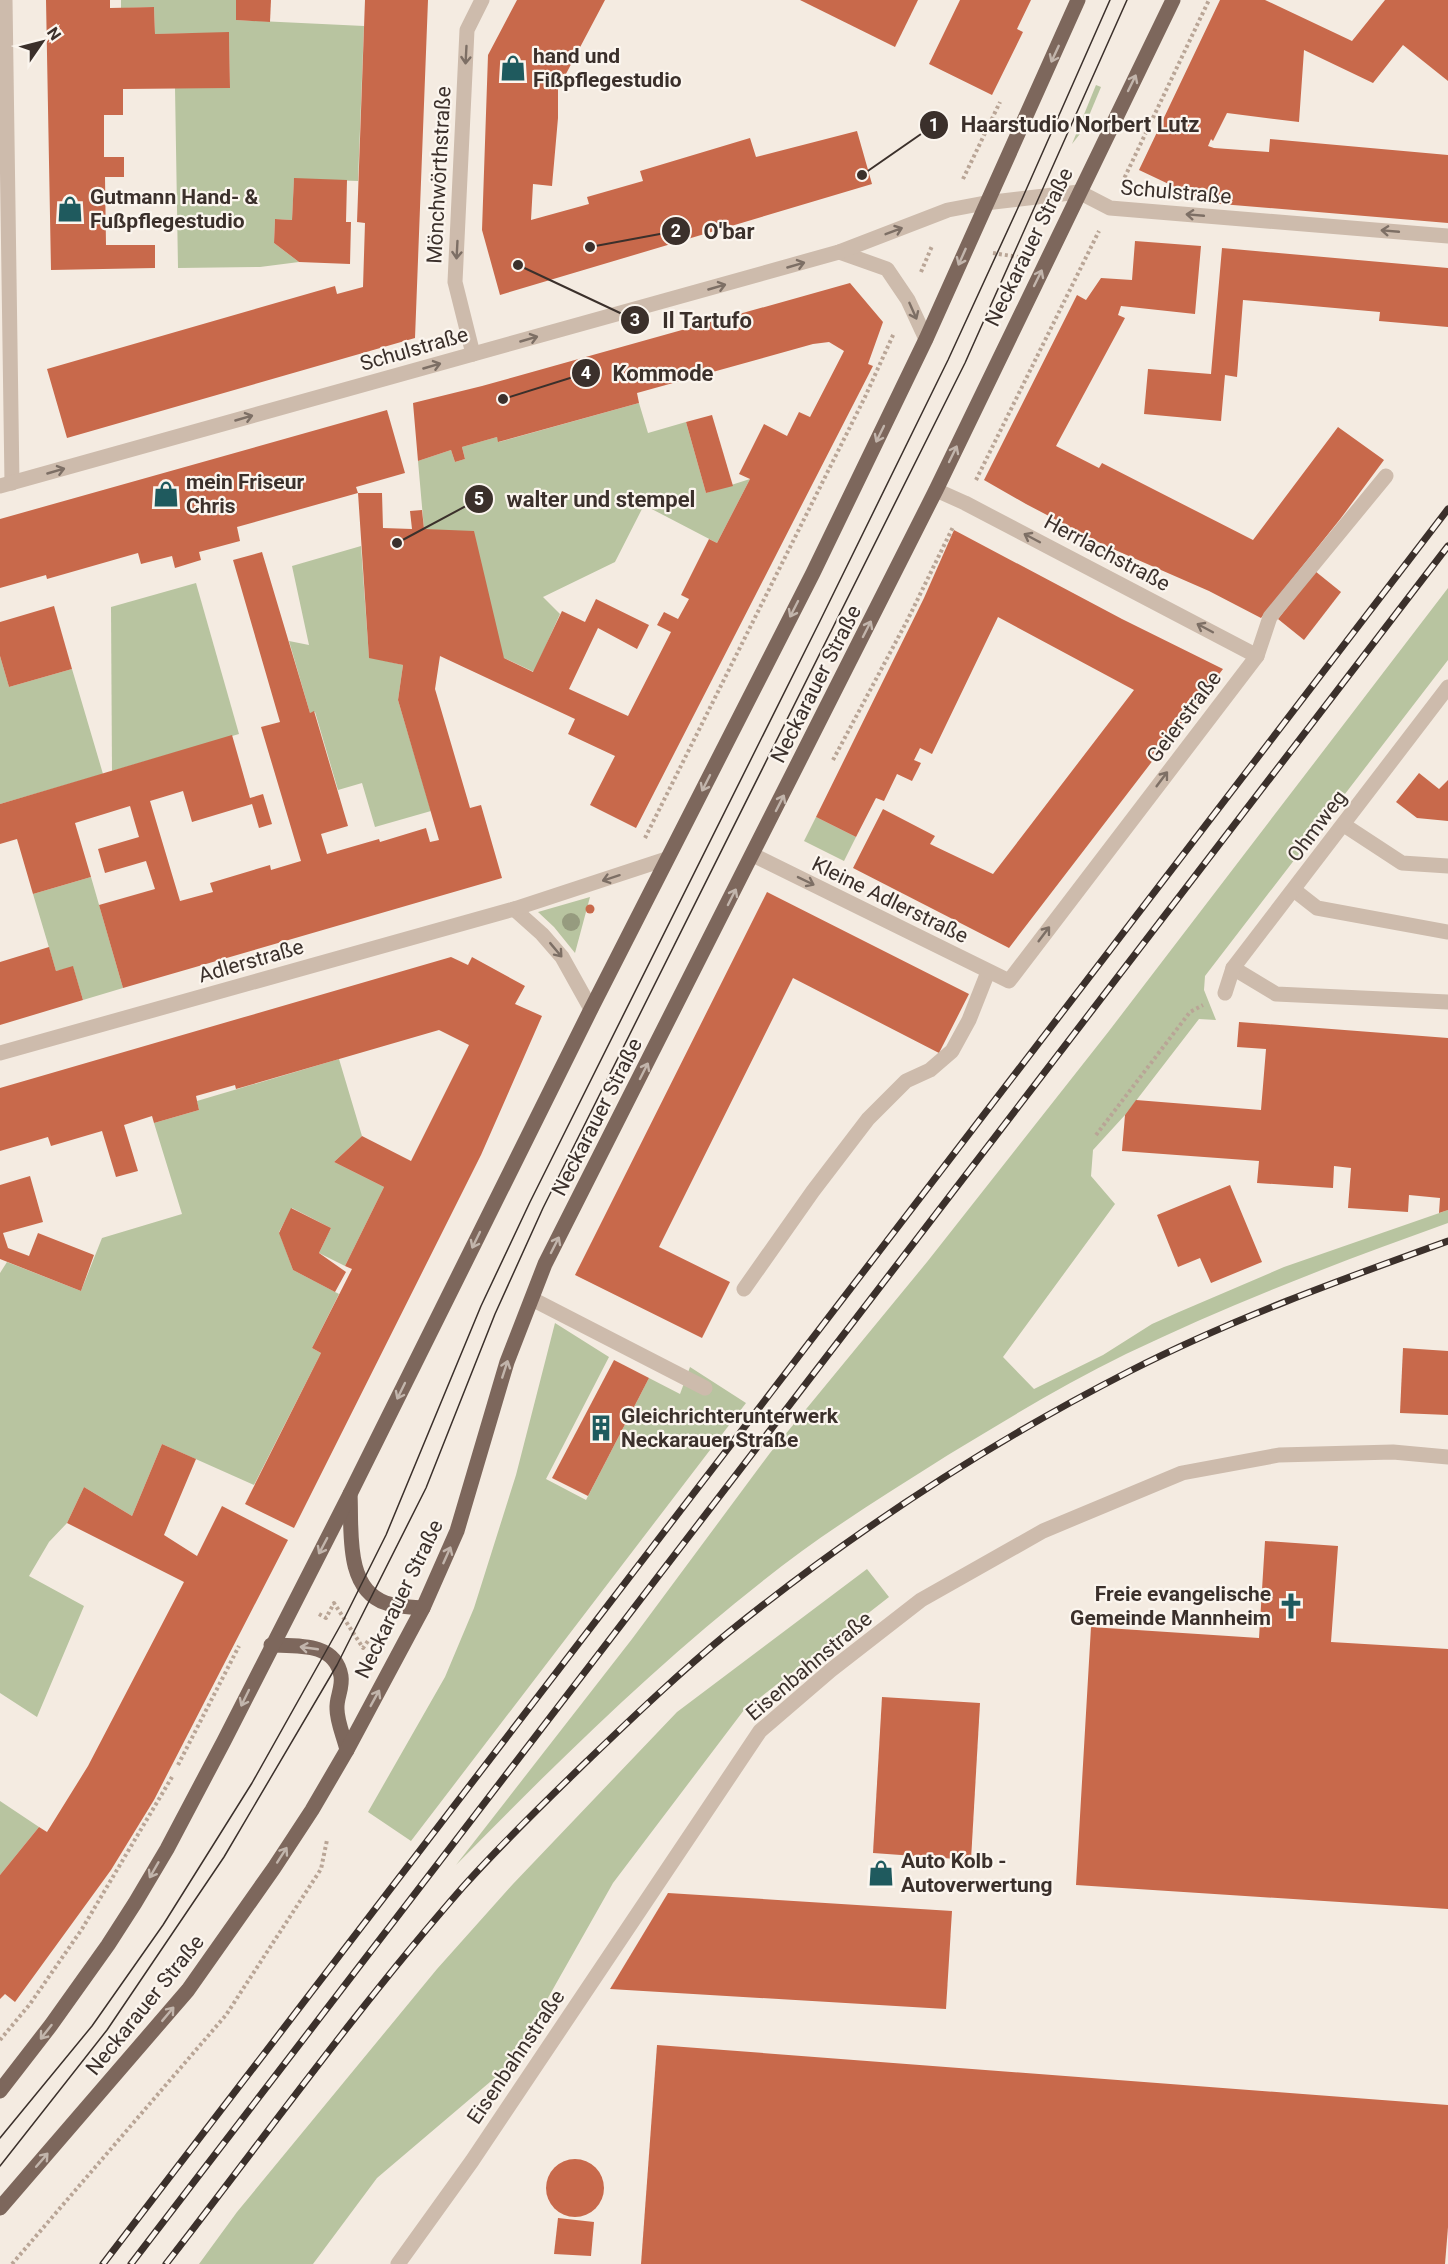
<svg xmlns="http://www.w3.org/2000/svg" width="1448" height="2264" font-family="Roboto,sans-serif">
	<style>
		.green { fill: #b8c4a0 }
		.building { fill: #c8694b }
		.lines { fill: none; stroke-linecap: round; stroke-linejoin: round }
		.path { stroke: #b9a596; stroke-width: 4; stroke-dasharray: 3 3; stroke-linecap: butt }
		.service { stroke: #cdbbac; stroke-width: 15 }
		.minor { stroke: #cdbbac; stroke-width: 15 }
		.primary { stroke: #7d675c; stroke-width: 15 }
		.tram { stroke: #3b302b; stroke-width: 1.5 }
		.rail-casing { stroke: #3b302b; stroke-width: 7 }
		.rail { stroke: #fbf5ee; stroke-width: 4.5; stroke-dasharray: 14; stroke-linecap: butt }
		.tree { fill: #969b7f }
		.oneway { stroke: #c2b5ac }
		.oneway2 { stroke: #7d6f65 }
		.labels { text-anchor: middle; stroke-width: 4.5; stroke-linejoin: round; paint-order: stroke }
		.poi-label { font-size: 21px; font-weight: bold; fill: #3b302b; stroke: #fbf5ee; text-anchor: start }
		.street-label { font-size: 21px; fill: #3b302b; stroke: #fbf5ee }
		.leader { fill: none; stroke: #3b302b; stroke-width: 2 }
		.callout-dot { fill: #3b302b; stroke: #fbf5ee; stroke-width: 2 }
		.mark-label { font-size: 18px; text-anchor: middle; font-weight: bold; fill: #fff }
		.callout-label { font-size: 22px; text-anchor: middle; font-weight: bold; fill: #3b302b; stroke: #fbf5ee; stroke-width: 4.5; stroke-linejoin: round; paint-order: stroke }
	</style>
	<rect width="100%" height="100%" fill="#f4ebe1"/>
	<g class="green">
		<polygon points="121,0 236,0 236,20 364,26 358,181 294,179 292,220 275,219 274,243 299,262 260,267 178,268 175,88 230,87 229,33 155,34 154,7 121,8"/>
		<polygon points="1096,85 1101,87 1083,130 1072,144"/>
		<polygon points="639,403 648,433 686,422 706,493 750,479 717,543 644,505 615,562 543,597 560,614 534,672 504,658 424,529 418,461 451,450 455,462 465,459 462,447 497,437 499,442"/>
		<polygon points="361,546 369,657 403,665 398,700 431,811 375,827 362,783 338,790 315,712 310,713 289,641 309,645 292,566"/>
		<polygon points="196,583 239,734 112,771 111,607"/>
		<path d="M 1448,588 L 1448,660 L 1205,976 L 1204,990 L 1216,1020 L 1199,1019 L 1125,1115 L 1093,1150 L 1091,1176 L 1115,1204 L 1003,1357 L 1034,1389 L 1103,1355 L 1152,1324 L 1179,1312 L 1284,1267 L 1448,1210 L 1448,1223 C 1339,1262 1230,1304 1126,1354 C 1064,1384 1006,1420 948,1455 C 899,1486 849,1517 802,1551 C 676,1644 565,1754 456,1865 L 632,1639 L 770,1453 L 927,1262 L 1109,1031 Z"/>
		<polygon points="0,656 9,687 72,669 103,774 0,804"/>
		<polygon points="816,817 856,837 844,861 804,841"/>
		<polygon points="91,877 123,988 83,1000 73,967 56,971 33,894"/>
		<polygon points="590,897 575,953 554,927 538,912"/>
		<polygon points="339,1059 362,1136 334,1162 384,1187 345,1266 319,1253 331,1228 292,1208 279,1232 293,1270 339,1294 312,1348 321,1353 254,1485 162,1444 132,1516 84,1487 67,1523 49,1542 29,1576 84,1606 37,1717 0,1693 0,1273 7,1262 81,1291 102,1238 182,1214 154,1123 199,1110 197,1101"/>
		<polygon points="555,1323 609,1357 546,1479 586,1500 649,1378 680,1394 690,1367 746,1403 411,1841 368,1812 445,1677 474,1608 516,1475"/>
		<polygon points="867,1569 889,1597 744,1710 613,1883 510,2065 377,2178 313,2264 199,2264 237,2212 437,1969 513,1884 677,1712"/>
		<polygon points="0,1801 39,1827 0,1875"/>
	</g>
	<g class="building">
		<polygon points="46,0 110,0 110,8 154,7 155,34 229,32 230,88 123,89 123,115 104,115 104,157 124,157 124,177 105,177 106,245 155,245 155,268 51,270"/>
		<polygon points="236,0 271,0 270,22 236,20"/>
		<polygon points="365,0 428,0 415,338 67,438 47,369 335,286 337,294 363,287 365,223 357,222"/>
		<polygon points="517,0 605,0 558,89 558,118 552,186 533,184 531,220 589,204 587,197 643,181 640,171 750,138 756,157 857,131 872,184 500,295 482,230 488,55"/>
		<polygon points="800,0 918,0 895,47"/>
		<polygon points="960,0 1031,0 1017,29 1023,32 992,95 929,64"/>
		<polygon points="1220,0 1265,0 1352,41 1385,0 1448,0 1448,81 1403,45 1373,83 1304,50 1299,122 1227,113 1213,141 1211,139 1208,146 1214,148 1269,152 1270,139 1448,155 1448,223 1209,203 1139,170"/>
		<polygon points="294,178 347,180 346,222 351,222 350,264 299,262 274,243 275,219 292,220"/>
		<polygon points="1135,241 1201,246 1195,314 1121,306 1118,315 1125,318 1056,446 1099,468 1102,463 1253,540 1338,427 1384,460 1341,518 1261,618 1209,591 1106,546 1026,504 984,480 1077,295 1086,300 1101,278 1132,280"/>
		<polygon points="1222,248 1448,268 1448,327 1379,321 1380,312 1243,300 1237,377 1225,375 1221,421 1144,414 1148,369 1211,374"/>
		<polygon points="850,283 883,322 868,364 873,366 636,828 590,805 615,756 568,734 575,719 440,656 435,689 470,808 481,805 502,878 123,988 99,905 155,889 146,861 105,873 98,849 139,837 130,806 75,823 91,877 33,894 17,839 0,844 0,804 232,735 250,798 263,794 272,824 259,828 252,804 192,822 183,791 150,801 180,901 213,892 210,883 270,865 271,870 301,861 261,727 280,722 233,560 262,552 310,713 314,711 348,826 321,834 327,854 379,839 380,842 426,828 430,842 439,840 398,700 403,665 369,658 358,493 237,527 240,541 199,552 201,560 175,568 172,556 141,564 138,553 47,579 46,575 0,588 0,519 387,410 405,473 356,487 358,493 382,493 383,528 412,529 410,511 422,510 424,529 474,531 504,658 533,672 562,611 585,622 596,599 649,625 637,649 598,628 569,689 628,716 671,632 657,625 664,612 678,619 689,599 681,595 709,539 717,543 750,479 739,474 764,424 787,436 799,412 810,417 844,351 829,342 813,344 637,393 639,403 498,442 497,437 462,447 465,459 455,462 451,450 418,461 413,403 482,386"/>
		<polygon points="712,415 733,486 706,493 686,422"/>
		<polygon points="954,530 1122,619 1223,669 1009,948 853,868 883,809 935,836 930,844 993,874 1134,690 998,617 932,754 920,748 914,760 921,763 912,781 897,774 884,801 876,798 856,837 816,817 924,598"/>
		<polygon points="1315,571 1341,592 1304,640 1278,619"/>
		<polygon points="54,606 72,669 9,687 0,656 0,622"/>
		<polygon points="1419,773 1439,789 1448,780 1448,821 1417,818 1396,802"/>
		<polygon points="767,892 969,994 939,1053 793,978 659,1247 730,1282 702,1338 575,1275"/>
		<circle cx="590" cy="909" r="4.5"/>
		<polygon points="49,947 56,971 73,966 83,1000 0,1025 0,962"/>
		<polygon points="451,957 468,965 472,957 525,986 515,1004 542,1016 481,1155 294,1528 245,1504 321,1353 312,1348 352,1269 345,1266 384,1187 334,1162 362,1136 411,1161 469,1045 439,1030 236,1089 235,1085 196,1096 199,1110 154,1123 152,1116 124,1125 138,1171 116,1177 102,1131 51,1146 48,1137 0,1151 0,1088"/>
		<polygon points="1239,1022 1448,1038 1448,1210 1439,1213 1440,1198 1409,1195 1408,1212 1348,1208 1351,1168 1334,1166 1333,1188 1257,1183 1259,1161 1122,1151 1125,1115 1136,1100 1261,1110 1266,1049 1237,1047"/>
		<polygon points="30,1176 43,1222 3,1233 8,1248 29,1256 38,1233 94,1255 81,1291 0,1259 0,1185"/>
		<polygon points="1230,1185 1262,1262 1211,1283 1200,1258 1178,1267 1157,1215"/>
		<polygon points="291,1208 331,1228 319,1253 346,1272 335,1292 293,1270 279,1233"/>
		<polygon points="1403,1348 1448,1351 1448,1415 1400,1413"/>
		<polygon points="614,1360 649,1378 588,1496 552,1478"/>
		<polygon points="162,1444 196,1459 164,1535 197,1556 222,1506 288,1540 154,1800 111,1870 15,2002 5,1994 0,1999 0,1875 39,1827 47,1832 88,1766 184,1582 67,1523 84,1487 132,1516"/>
		<polygon points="1265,1541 1338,1546 1331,1642 1448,1649 1448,1909 1076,1885 1091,1627 1259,1638"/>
		<polygon points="882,1697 980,1703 971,1860 873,1853"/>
		<polygon points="668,1893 952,1911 946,2009 610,1989"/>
		<polygon points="657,2045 1448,2105 1448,2227 1445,2264 641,2264"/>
		<circle cx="575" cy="2188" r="29"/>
		<polygon points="558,2218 594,2222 591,2256 554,2254"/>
	</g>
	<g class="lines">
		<g class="path">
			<polyline points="963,179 1000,102"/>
			<polyline points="1122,183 1209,0"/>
			<polyline points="993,253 1018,257"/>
			<polyline points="921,272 932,246"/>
			<polyline points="976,480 1099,231"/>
			<polyline points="833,760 908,619 953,527"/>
			<polyline points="645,838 865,397 894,333"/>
			<polyline points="1096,1135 1190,1012 1203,1005"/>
			<polyline points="319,1614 326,1618 334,1603 363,1648 370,1638 377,1642"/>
			<polyline points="178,1765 239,1646"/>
			<polyline points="0,2040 30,2004 82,1929 172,1777"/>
			<polyline points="12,2264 226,2015 321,1869 327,1840"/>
		</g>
		<g class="service">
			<polyline points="1344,825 1402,863 1448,866"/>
			<polyline points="1294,890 1317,908 1448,932"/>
			<polyline points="1233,968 1276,994 1448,1002"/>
			<polyline points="744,1289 813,1191 868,1119 906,1081 930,1070 952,1051 969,1020 988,972"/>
			<polyline points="532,1299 705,1388"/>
		</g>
		<g class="minor">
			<polyline points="5,0 12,483"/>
			<polyline points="839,252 887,269 908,300 926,339"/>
			<polyline points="473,354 455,282 467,30 482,0"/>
			<polyline points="0,486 839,252 948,210 985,203 1079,192 1110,208 1448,236"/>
			<polyline points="936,490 965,503 1257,656"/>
			<polyline points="753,855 1009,981 1257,656 1270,617 1386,476"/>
			<polyline points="514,909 542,934 562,957 591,1009"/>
			<polyline points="1225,993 1233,968 1448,687"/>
			<polyline points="0,1053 514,909 666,859"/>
			<polyline points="398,2264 472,2161 760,1731 831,1670 921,1600 1043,1531 1182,1473 1279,1455 1393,1452 1448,1457"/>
		</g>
		<g class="primary">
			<path d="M 350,1494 C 352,1528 344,1589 386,1603 C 397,1607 411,1607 423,1608"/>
			<path d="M 271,1645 C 297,1646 335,1642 341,1676 C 343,1688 336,1698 337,1709 C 337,1722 344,1737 347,1750"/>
			<polyline points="0,2091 51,2025 108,1945 135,1903 167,1849 224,1741 350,1494 591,1009 813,573 926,339 1078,0"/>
			<polyline points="0,2208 188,1990 274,1868 312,1810 347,1750 423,1608 457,1531 507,1362 545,1264 936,490 1173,0"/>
		</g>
		<g class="tram">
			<polyline points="0,2138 92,2026 163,1925 252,1783 344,1619 386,1535 481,1306 530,1202 820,621 948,360 1022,199 1110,0"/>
			<polyline points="0,2166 107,2030 224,1857 337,1665 426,1488 495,1314 543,1208 965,363 1127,0"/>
		</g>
		<g class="rail-casing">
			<g id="rail">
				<polyline points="103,2264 1448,509"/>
				<polyline points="131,2264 1448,546"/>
				<path d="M 166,2264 C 264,2138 357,2008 462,1888 C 501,1844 544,1803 586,1762 C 632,1718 679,1673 729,1632 C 853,1532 987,1444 1130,1371 C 1232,1319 1340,1280 1448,1241"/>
			</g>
		</g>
		<use href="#rail" class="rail"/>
	</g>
	<circle class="tree" cx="571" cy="922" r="9"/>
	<defs><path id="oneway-shaft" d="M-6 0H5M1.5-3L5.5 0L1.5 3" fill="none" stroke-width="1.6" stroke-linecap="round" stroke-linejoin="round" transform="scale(1.5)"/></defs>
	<g class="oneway">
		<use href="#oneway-shaft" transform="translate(1055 54) rotate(115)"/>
		<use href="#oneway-shaft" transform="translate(1132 83) rotate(-64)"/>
		<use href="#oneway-shaft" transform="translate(962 257) rotate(114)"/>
		<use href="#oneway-shaft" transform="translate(1038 278) rotate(-64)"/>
		<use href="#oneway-shaft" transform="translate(880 434) rotate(116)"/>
		<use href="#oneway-shaft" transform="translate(953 454) rotate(-64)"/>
		<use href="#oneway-shaft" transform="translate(794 609) rotate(117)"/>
		<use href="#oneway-shaft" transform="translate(867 629) rotate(-63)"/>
		<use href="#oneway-shaft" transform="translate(706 783) rotate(117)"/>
		<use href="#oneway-shaft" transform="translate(780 803) rotate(-63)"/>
		<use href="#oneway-shaft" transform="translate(732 897) rotate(-63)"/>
		<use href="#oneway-shaft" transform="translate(644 1071) rotate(-63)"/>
		<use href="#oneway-shaft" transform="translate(476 1240) rotate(116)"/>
		<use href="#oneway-shaft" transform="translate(555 1245) rotate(-63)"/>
		<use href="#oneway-shaft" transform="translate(505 1369) rotate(-72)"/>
		<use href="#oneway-shaft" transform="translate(401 1391) rotate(116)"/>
		<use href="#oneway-shaft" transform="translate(323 1546) rotate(118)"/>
		<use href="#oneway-shaft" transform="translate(447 1555) rotate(-66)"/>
		<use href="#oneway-shaft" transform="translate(309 1648) rotate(-172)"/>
		<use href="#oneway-shaft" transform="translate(245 1698) rotate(116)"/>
		<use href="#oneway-shaft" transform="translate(375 1698) rotate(-61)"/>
		<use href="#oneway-shaft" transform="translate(282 1855) rotate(-57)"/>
		<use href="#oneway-shaft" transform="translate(154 1870) rotate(120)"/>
		<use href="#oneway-shaft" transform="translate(168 2014) rotate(-50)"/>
		<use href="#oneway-shaft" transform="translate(46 2032) rotate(128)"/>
		<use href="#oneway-shaft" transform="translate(42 2160) rotate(-49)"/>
	</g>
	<g class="oneway2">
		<use href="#oneway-shaft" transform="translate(466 55) rotate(93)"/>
		<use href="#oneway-shaft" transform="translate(1195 215) rotate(-175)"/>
		<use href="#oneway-shaft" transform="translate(894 231) rotate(-21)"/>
		<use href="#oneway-shaft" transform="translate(1390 231) rotate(-175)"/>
		<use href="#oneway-shaft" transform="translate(457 250) rotate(93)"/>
		<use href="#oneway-shaft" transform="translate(796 265) rotate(-16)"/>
		<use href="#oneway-shaft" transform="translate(717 287) rotate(-16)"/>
		<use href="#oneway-shaft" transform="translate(913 311) rotate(66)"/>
		<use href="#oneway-shaft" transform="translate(529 339) rotate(-16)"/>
		<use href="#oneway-shaft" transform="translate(432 366) rotate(-16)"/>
		<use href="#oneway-shaft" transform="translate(244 418) rotate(-16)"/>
		<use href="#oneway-shaft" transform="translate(56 471) rotate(-16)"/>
		<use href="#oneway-shaft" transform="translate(1032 538) rotate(-152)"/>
		<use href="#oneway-shaft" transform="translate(1205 628) rotate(-152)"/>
		<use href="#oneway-shaft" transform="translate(1162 779) rotate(-53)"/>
		<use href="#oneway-shaft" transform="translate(611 878) rotate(162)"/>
		<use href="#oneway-shaft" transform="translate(806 881) rotate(26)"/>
		<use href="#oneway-shaft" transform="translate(1044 934) rotate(-53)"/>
		<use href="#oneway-shaft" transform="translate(556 950) rotate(50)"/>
	</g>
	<defs>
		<g id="shop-bare" transform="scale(2.07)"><path d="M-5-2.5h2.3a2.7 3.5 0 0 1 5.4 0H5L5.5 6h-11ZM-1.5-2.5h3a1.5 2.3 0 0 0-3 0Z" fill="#1f5a5e" stroke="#fbf5ee" stroke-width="2.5" paint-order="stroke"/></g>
		<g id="building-bare" transform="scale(2.07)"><path d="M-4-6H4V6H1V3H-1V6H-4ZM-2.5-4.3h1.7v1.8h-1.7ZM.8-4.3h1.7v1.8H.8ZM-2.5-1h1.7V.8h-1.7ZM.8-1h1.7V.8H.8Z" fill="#1f5a5e" stroke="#fbf5ee" stroke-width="2.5" paint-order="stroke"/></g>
		<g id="church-bare" transform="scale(2.07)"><path d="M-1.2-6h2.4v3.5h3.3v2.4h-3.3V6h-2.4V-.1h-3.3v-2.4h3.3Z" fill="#1f5a5e" stroke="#fbf5ee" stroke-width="2.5" paint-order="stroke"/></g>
	</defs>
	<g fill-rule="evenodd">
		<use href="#shop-bare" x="513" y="68"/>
		<use href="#shop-bare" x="70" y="209"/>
		<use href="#shop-bare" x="166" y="494"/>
		<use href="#building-bare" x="601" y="1428"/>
		<use href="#church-bare" x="1291" y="1606"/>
		<use href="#shop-bare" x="881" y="1873"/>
	</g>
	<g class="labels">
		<g class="poi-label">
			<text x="533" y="63">hand und<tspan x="533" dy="24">Fißpflegestudio</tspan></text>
			<text x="90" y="204">Gutmann Hand- &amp;<tspan x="90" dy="24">Fußpflegestudio</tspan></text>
			<text x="186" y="489">mein Friseur<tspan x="186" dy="24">Chris</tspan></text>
			<text x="621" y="1423">Gleichrichterunterwerk<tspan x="621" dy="24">Neckarauer Straße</tspan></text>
			<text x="1271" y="1601" text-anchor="end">Freie evangelische<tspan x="1271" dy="24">Gemeinde Mannheim</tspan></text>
			<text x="901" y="1868">Auto Kolb -<tspan x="901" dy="24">Autoverwertung</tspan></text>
		</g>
		<g class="street-label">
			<text transform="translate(439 175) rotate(-87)" y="7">Mönchwörthstraße</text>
			<text transform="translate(1176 192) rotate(5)" y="7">Schulstraße</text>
			<text transform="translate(1029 247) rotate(-64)" y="7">Neckarauer Straße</text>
			<text transform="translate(414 349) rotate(-16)" y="7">Schulstraße</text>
			<text transform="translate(1107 553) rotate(28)" y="7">Herrlachstraße</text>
			<text transform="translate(816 684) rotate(-63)" y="7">Neckarauer Straße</text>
			<text transform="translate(1184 717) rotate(-53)" y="7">Geierstraße</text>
			<text transform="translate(1317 826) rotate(-53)" y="7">Ohmweg</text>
			<text transform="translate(890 900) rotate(26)" y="7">Kleine Adlerstraße</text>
			<text transform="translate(251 961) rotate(-16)" y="7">Adlerstraße</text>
			<text transform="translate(597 1117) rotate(-63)" y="7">Neckarauer Straße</text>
			<text transform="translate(399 1599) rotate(-64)" y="7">Neckarauer Straße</text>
			<text transform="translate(809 1666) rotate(-40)" y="7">Eisenbahnstraße</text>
			<text transform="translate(145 2005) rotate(-51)" y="7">Neckarauer Straße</text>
			<text transform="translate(516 2057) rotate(-56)" y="7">Eisenbahnstraße</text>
		</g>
	</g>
	<path class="leader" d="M862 175L934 125M590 247L676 231M518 265L635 320M503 399L586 373M397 543L479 499"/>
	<g class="callout-dot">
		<circle cx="862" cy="175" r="6"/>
		<circle cx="590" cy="247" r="6"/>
		<circle cx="518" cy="265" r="6"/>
		<circle cx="503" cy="399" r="6"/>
		<circle cx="397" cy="543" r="6"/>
		<circle cx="934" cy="125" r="15"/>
		<circle cx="676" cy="231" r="15"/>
		<circle cx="635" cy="320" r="15"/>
		<circle cx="586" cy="373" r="15"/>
		<circle cx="479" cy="499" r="15"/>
	</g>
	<g class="mark-label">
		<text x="934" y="131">1</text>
		<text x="676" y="237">2</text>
		<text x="635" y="326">3</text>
		<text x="586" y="379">4</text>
		<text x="479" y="505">5</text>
	</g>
	<g class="callout-label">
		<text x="1080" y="132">Haarstudio Norbert Lutz</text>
		<text x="729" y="239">O'bar</text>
		<text x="707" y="328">Il Tartufo</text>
		<text x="663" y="381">Kommode</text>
		<text x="601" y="507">walter und stempel</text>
	</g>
	<g transform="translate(42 42) rotate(55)" stroke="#fbf5ee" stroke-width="4.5" paint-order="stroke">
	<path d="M0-4.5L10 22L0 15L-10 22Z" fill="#3b302b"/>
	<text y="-9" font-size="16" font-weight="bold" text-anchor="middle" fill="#3b302b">N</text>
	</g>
</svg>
